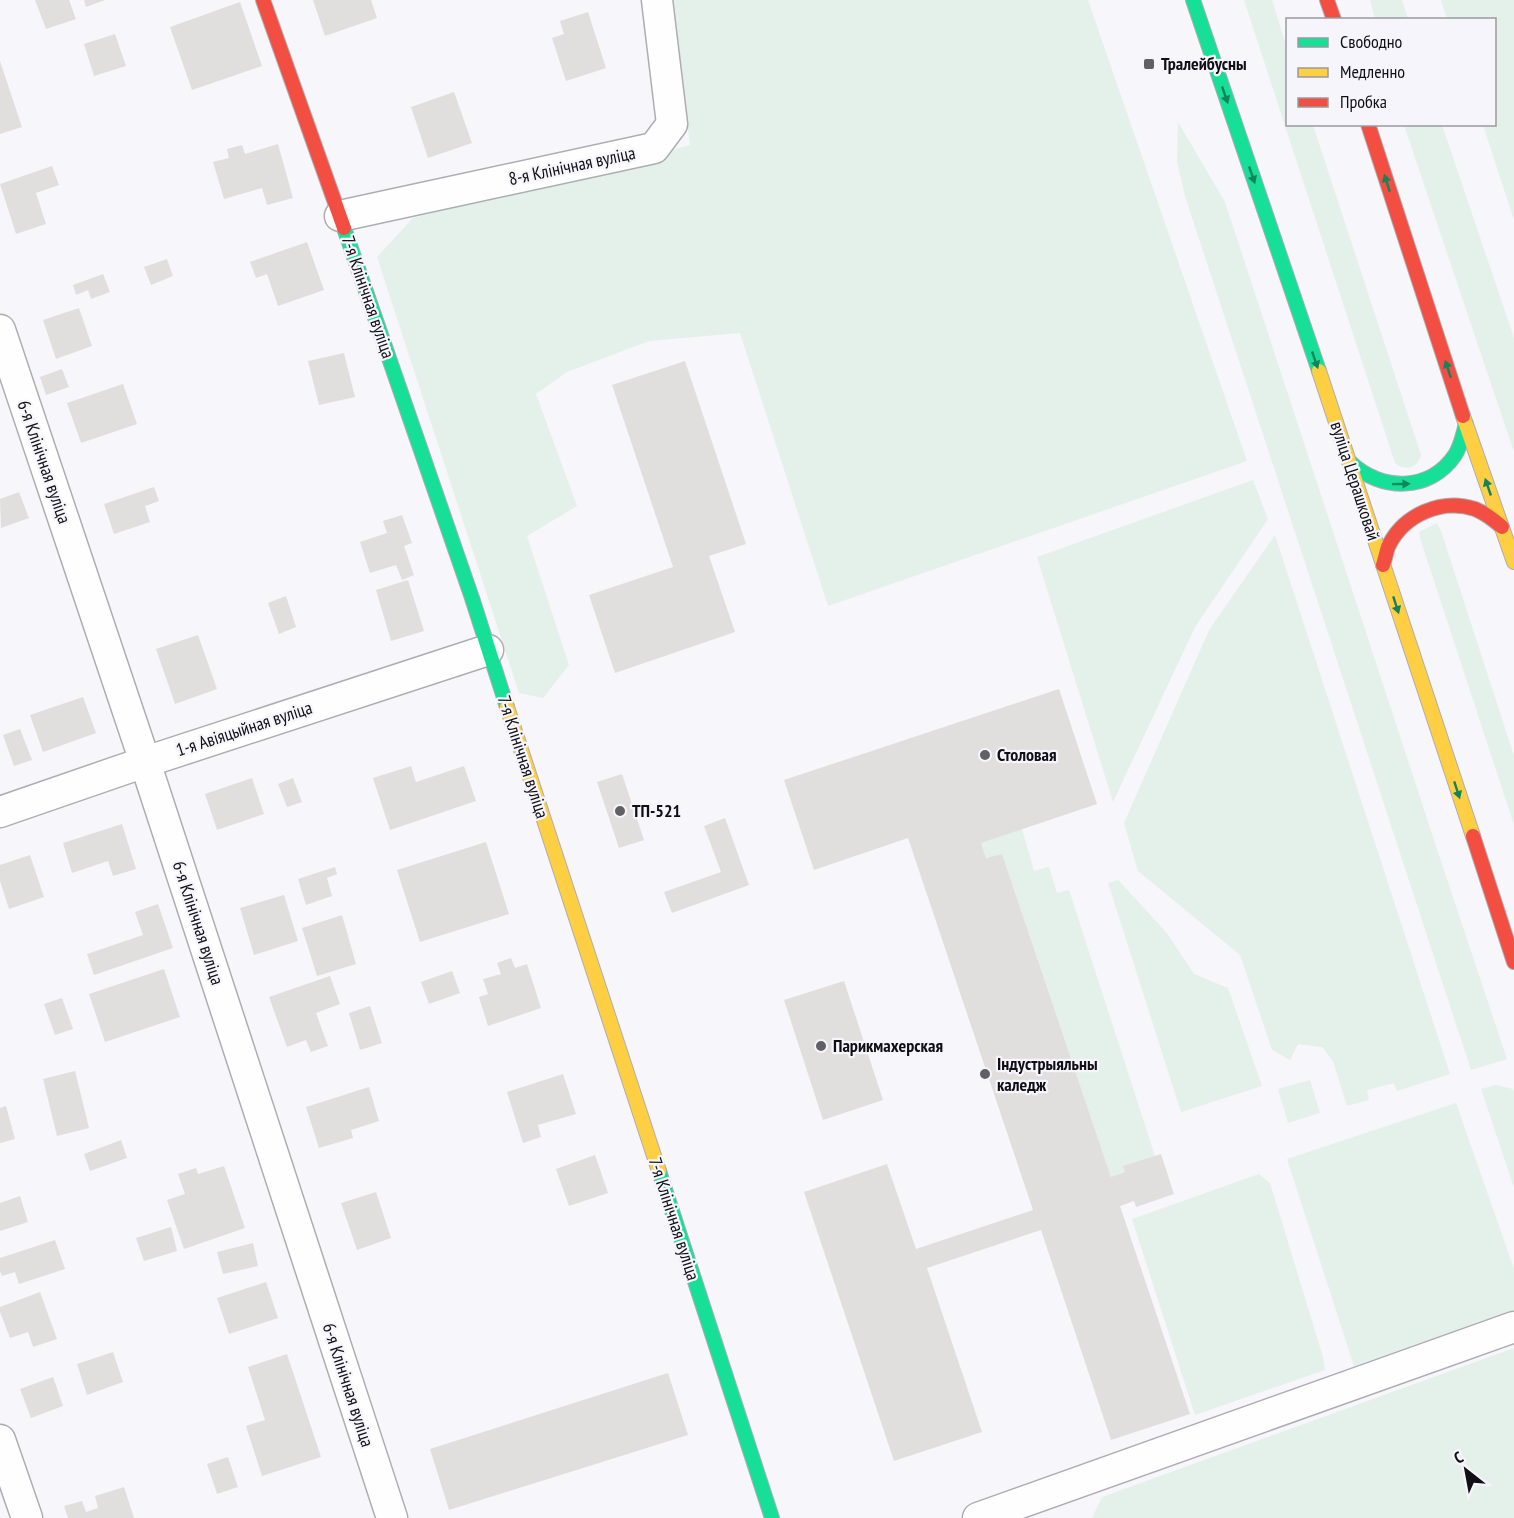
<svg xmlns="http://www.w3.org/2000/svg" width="1514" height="1518" font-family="'PT Sans Narrow',sans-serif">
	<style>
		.green { fill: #e4f0ea }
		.building { fill: #e1dede }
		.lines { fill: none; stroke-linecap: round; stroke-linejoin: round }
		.street-casing { stroke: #aeadb3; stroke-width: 33 }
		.fast-casing { stroke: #aeadb3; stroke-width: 16 }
		.slow-casing { stroke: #aeadb3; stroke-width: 16 }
		.jam-casing { stroke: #aeadb3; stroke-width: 16 }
		.street { stroke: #fefefe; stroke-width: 30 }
		.fast { stroke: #16e098; stroke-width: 14 }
		.slow { stroke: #ffcf43; stroke-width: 14 }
		.jam { stroke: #f24e42; stroke-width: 14 }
		.oneway { fill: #13825d }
		.poi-dot { fill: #616066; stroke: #f6f5fc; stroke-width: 2 }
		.labels { text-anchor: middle; stroke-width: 4.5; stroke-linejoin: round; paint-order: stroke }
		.poi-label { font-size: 18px; font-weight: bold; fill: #100f15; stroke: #f6f5fc; text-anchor: start }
		.street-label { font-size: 18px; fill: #100f15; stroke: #f6f5fc }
	</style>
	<rect width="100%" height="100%" fill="#f7f6fb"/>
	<g class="green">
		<polygon points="672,0 1088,0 1247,461 828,606 740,333 649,341 567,372 536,394 577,506 527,536 569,665 543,698 519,693 377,257 413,218 690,145"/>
		<path d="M 1244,0 L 1272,0 L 1287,48 L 1288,124 L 1313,125 L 1421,455 C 1418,468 1405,472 1395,463 Z"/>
		<polygon points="1370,0 1402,0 1408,19 1375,19"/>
		<polygon points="1441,0 1514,0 1514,220 1483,125 1494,124 1494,20 1447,19"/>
		<polygon points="1178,122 1225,202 1435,843 1507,1059 1471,1070 1185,196 1177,161"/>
		<polygon points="1404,125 1442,125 1514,338 1514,452"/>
		<polygon points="1253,480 1268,519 1195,627 1113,802 1037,557"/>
		<polygon points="1437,523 1441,531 1514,756 1514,825 1420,538 1419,532"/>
		<polygon points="1275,535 1450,1074 1397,1091 1394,1083 1367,1090 1369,1100 1347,1106 1333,1061 1322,1047 1298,1044 1290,1060 1272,1050 1240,955 1138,871 1124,823 1209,630"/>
		<polygon points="1022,829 1034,871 1049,867 1057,893 1069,890 1155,1156 1124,1166 1125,1172 1111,1177 1002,854 986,858 981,843"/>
		<polygon points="1118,880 1166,932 1194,974 1228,988 1262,1086 1181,1112 1108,883"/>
		<polygon points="1310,1080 1320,1113 1288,1123 1278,1089"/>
		<polygon points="1496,1085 1513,1089 1514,1092 1514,1188 1481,1089"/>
		<polygon points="1456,1103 1514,1269 1514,1310 1354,1366 1287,1159"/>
		<polygon points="1259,1174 1270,1183 1323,1357 1325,1370 1195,1415 1132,1219"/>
		<polygon points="1514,1348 1514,1518 1092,1518 1102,1497"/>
	</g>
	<g class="building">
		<polygon points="35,0 69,0 76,19 46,29"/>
		<polygon points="84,0 105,0 86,7"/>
		<polygon points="313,0 371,0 377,18 325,36"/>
		<polygon points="240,2 262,66 192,90 170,27"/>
		<polygon points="588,12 606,68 566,81 552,38 564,34 560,21"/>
		<polygon points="115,34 126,66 94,76 84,44"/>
		<polygon points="0,61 22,127 0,134"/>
		<polygon points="454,92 472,143 428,158 411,107"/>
		<polygon points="278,144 293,198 267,205 262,188 224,199 213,162 229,158 227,149 242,145 245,154"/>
		<polygon points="52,166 59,185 36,193 46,224 16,234 0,184"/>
		<polygon points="307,242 324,290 278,306 267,274 256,278 250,262"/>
		<polygon points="167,259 173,276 151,285 144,267"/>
		<polygon points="103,274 110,292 91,299 88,290 76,295 73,285"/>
		<polygon points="79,308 92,346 56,359 43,320"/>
		<polygon points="344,353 355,397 319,405 308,361"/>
		<polygon points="685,361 746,544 709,556 735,632 615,673 589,595 673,567 612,385"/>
		<polygon points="62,369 69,387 46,395 40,377"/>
		<polygon points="123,384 137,424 81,443 67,403"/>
		<polygon points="154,487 159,501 145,506 150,522 114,534 104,504"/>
		<polygon points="19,492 29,518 1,528 0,499"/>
		<polygon points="402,515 412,543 404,546 414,575 402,580 396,565 370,573 360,542 387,533 383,521"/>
		<polygon points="408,580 424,631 391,641 376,590"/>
		<polygon points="286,596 296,627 279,634 268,603"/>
		<polygon points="198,635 217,689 175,704 156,649"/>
		<polygon points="1059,689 1097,804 981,843 986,858 1002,854 1111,1177 1125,1172 1123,1166 1161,1154 1174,1194 1136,1207 1134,1201 1120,1206 1190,1414 1111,1440 1041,1230 927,1268 982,1432 894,1461 804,1192 887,1164 916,1249 1033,1210 908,838 814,870 784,780"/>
		<polygon points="83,697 96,733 43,752 30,715"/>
		<polygon points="20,729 32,760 14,766 3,735"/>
		<polygon points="411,766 416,782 464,766 476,801 390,830 373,778"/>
		<polygon points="622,774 644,840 619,848 597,782"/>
		<polygon points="252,778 264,814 217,830 205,794"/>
		<polygon points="293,778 302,802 287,807 278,784"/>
		<polygon points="725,818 749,885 672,913 664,892 721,872 704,826"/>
		<polygon points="122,824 136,869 113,876 108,861 72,873 63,843"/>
		<polygon points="486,842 509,914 420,942 397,870"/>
		<polygon points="30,855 44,897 9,909 0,881 0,865"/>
		<polygon points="335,867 337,874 327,878 332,896 306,905 298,879"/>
		<polygon points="284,895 298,941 254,955 240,908"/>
		<polygon points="158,904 173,948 94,975 87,954 143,935 135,912"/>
		<polygon points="342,915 356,964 317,976 302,928"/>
		<polygon points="511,958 515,968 527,964 541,1008 488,1026 479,997 488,994 483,979 501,974 497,963"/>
		<polygon points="164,969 180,1017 105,1042 89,994"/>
		<polygon points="452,971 460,993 429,1004 421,982"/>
		<polygon points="330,976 340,1004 316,1013 328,1046 311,1052 306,1040 287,1047 269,997"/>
		<polygon points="844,981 883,1100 823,1120 784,1000"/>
		<polygon points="62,998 73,1029 55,1035 44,1004"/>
		<polygon points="370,1006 382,1043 360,1050 349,1013"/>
		<polygon points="75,1071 89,1128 57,1136 43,1079"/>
		<polygon points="563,1074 576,1114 538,1125 541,1137 523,1143 507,1092"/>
		<polygon points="369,1087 379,1121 351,1130 353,1138 319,1148 306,1107"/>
		<polygon points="6,1106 15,1139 0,1143 0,1108"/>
		<polygon points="121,1140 127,1158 90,1171 84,1154"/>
		<polygon points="595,1155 608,1193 569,1206 556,1169"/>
		<polygon points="224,1166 245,1228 184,1249 167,1200 185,1194 178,1174 196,1168 198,1174"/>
		<polygon points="376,1192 391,1238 357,1250 341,1203"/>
		<polygon points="20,1196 28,1222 0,1231 0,1203"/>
		<polygon points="171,1227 177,1251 144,1261 136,1238"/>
		<polygon points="55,1240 65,1269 19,1284 15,1272 2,1276 0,1271 0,1258"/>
		<polygon points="253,1243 258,1266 223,1274 217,1252"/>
		<polygon points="266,1282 278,1318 229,1334 217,1298"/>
		<polygon points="40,1292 57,1339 33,1347 28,1332 10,1338 0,1312 0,1307"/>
		<polygon points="113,1352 123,1382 87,1395 77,1364"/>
		<polygon points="287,1354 321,1457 262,1476 246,1426 265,1420 248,1367"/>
		<polygon points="668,1373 688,1435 449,1510 430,1449"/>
		<polygon points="53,1377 63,1406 31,1418 20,1389"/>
		<polygon points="228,1457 238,1487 217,1494 207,1464"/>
		<polygon points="124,1487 134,1518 68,1518 64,1506 82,1501 86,1512 98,1508 95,1496"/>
	</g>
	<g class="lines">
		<g class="street-casing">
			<g id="street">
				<polyline points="340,216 654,148 672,124 657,0"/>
				<polyline points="0,330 145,762 392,1518"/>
				<polyline points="0,812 145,762 488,650"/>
				<polyline points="0,1440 27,1518"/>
				<polyline points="978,1518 1514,1327"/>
			</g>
		</g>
		<g class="fast-casing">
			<g id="fast">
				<polyline points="1193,0 1319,371"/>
				<polyline points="344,228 472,598 507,707"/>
				<path d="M 1350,462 C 1381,492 1430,492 1455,455 C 1461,446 1463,434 1466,424"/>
				<polyline points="659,1171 772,1518"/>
			</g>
		</g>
		<g class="slow-casing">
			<g id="slow">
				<polyline points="1319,371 1473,836"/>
				<polyline points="1463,416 1514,562"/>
				<polyline points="507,707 659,1171"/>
			</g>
		</g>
		<g class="jam-casing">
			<g id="jam">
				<polyline points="263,0 344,228"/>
				<polyline points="1327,0 1334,20"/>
				<polyline points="1368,124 1463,416"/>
				<path d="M 1383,565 C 1385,559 1386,553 1388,547 C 1403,515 1441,498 1475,509 C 1485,513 1494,520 1502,527"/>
				<polyline points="1473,836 1514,962"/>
			</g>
		</g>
		<use href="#street" class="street"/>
		<use href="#fast" class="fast"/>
		<use href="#slow" class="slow"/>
		<use href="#jam" class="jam"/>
	</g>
	<defs><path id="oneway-solid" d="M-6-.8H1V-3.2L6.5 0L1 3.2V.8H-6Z" transform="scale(1.5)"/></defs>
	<g class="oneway">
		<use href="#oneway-solid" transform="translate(1225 95) rotate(71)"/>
		<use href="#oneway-solid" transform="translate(1252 175) rotate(71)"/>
		<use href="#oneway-solid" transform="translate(1387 183) rotate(-108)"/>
		<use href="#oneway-solid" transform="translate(1315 360) rotate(71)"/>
		<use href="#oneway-solid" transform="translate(1448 369) rotate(-108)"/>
		<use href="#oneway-solid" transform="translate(1401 484) rotate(-1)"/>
		<use href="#oneway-solid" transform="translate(1488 487) rotate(-109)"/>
		<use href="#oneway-solid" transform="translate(1396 605) rotate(72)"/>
		<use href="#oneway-solid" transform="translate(1457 790) rotate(72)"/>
	</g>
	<g class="poi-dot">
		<rect x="1143" y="58" width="12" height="12" rx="3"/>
		<circle cx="985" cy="755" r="6"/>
		<circle cx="620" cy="811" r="6"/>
		<circle cx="821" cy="1046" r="6"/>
		<circle cx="985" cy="1074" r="6"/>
	</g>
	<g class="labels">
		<g class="poi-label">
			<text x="1161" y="70">Тралейбусны</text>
			<text x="997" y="761">Столовая</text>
			<text x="632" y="817">ТП-521</text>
			<text x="833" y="1052">Парикмахерская</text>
			<text x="997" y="1070">Індустрыяльны<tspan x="997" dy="21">каледж</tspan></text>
		</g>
		<g class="street-label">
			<text transform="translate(572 166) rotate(-12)" y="6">8-я Клінічная вуліца</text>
			<text transform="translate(368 297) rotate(71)" y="6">7-я Клінічная вуліца</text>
			<text transform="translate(44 462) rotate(71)" y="6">6-я Клінічная вуліца</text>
			<text transform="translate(1355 481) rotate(72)" y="6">вуліца Церашковай</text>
			<text transform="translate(244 729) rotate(-18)" y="6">1-я Авіяцыйная вуліца</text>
			<text transform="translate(523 757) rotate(72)" y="6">7-я Клінічная вуліца</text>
			<text transform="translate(198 923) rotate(72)" y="6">6-я Клінічная вуліца</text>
			<text transform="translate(674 1219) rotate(72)" y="6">7-я Клінічная вуліца</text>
			<text transform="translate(348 1385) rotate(72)" y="6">6-я Клінічная вуліца</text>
		</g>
	</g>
	<rect x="1286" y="18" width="210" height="108" fill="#f6f5fc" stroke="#9a99a0" stroke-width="1.5"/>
	<rect x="1298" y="38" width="30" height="9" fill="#16e098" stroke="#9a99a0" stroke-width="1.5"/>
	<text x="1340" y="48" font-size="18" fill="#100f15">Свободно</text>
	<rect x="1298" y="68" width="30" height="9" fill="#ffcf43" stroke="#9a99a0" stroke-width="1.5"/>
	<text x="1340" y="78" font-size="18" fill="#100f15">Медленно</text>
	<rect x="1298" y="98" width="30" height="9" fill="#f24e42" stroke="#9a99a0" stroke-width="1.5"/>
	<text x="1340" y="108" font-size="18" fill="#100f15">Пробка</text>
	<g transform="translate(1466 1470) rotate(329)" stroke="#f6f5fc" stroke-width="4.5" paint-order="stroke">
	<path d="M0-4.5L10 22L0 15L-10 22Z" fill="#100f15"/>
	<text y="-9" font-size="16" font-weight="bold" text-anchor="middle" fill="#100f15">С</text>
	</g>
</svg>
